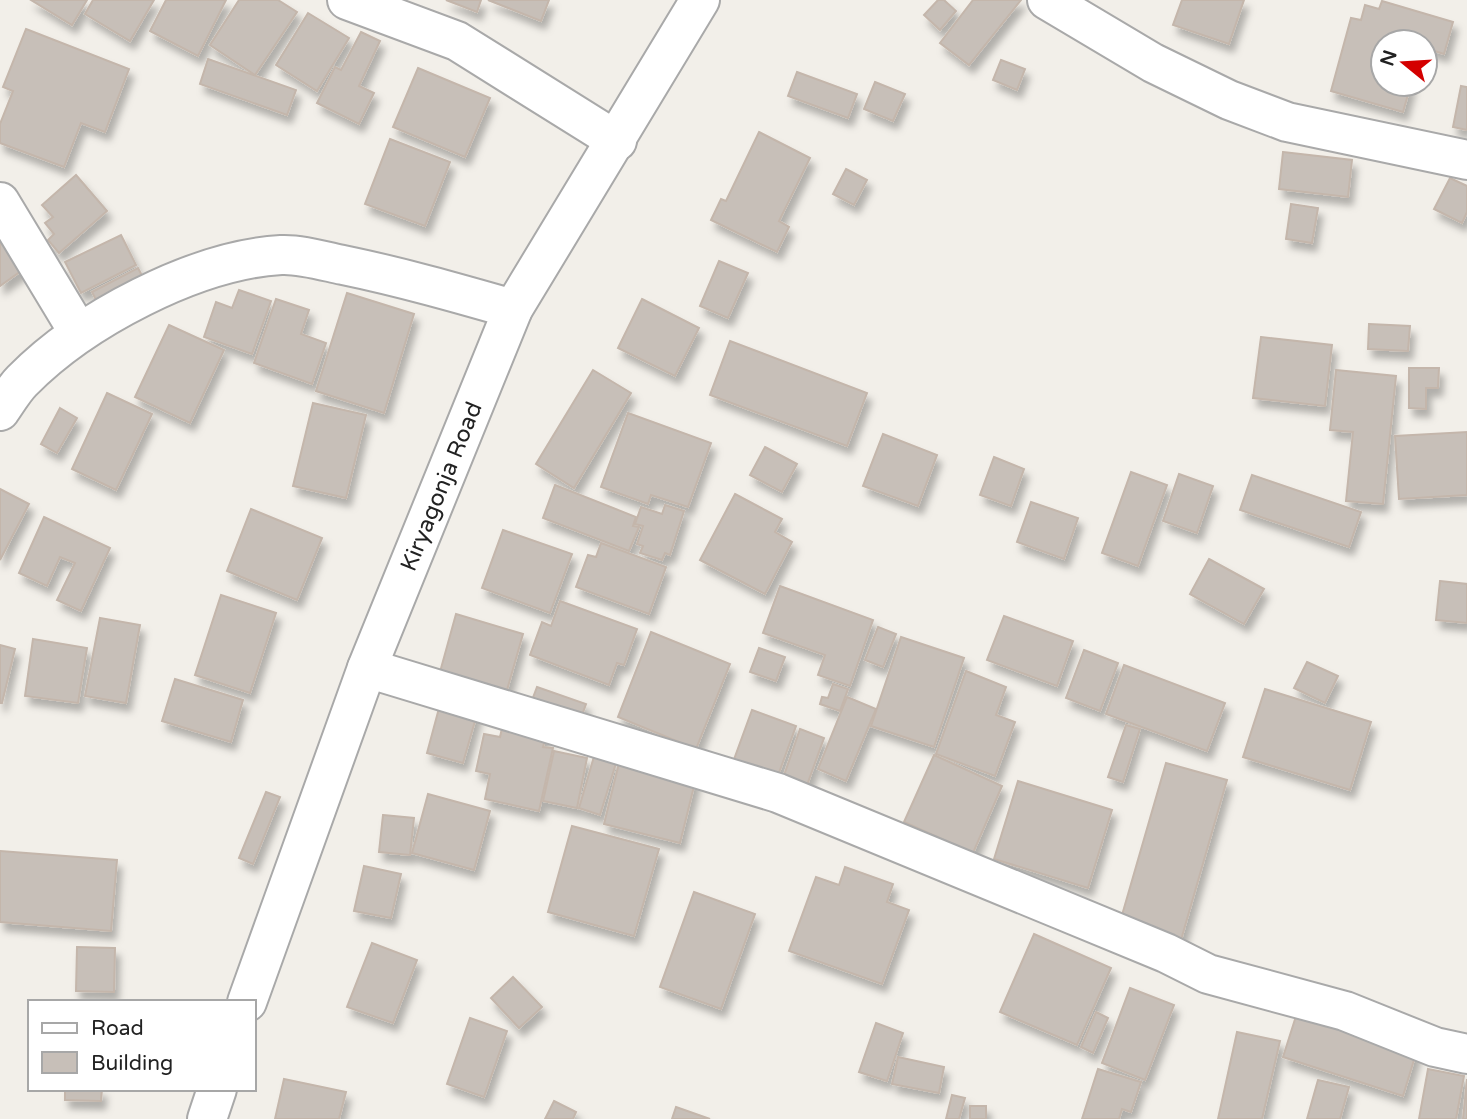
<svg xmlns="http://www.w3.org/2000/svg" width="1467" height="1119" font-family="'Varela Round',sans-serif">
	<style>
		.building { fill: #c7bfb8; stroke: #c4b6ab; stroke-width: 2; filter: url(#shadow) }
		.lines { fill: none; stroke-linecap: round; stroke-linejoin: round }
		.minor-casing { stroke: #a9a9a9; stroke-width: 42 }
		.minor { stroke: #fff; stroke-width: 38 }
		.labels { text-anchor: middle; stroke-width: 6; stroke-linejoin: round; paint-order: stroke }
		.street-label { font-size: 23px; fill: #222; stroke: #fff }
	</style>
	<defs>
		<filter id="shadow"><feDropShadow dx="4.5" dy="8" stdDeviation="3.5" flood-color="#0004"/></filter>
	</defs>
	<rect width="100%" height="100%" fill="#f2efe9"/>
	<g class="building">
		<polygon points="31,0 87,0 72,25"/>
		<polygon points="93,0 154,0 130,41 85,14"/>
		<polygon points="166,0 226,0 198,56 150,31"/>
		<polygon points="239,0 278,0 297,12 255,75 210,45"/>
		<polygon points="446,0 481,0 477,12"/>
		<polygon points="488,0 549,0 541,21"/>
		<polygon points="938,0 944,0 956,11 940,30 924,15"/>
		<polygon points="973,0 1021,0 969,65 940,43"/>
		<polygon points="1182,0 1244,0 1229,44 1173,25"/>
		<polygon points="1382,1 1453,22 1444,54 1425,48 1425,42 1383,42 1383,84 1411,84 1403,112 1331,91 1351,18 1361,20 1365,5 1379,9"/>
		<polygon points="308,13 349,38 317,91 276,65"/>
		<polygon points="26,29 129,69 105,132 81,123 64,167 0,143 0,124 13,91 3,87"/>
		<polygon points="361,32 380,41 359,86 374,93 359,124 317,103 335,67 341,70"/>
		<polygon points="208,59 296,90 287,115 200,84"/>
		<polygon points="1001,60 1025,69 1017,90 993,80"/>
		<polygon points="418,68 490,98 465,157 393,127"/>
		<polygon points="797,72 857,94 848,118 788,96"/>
		<polygon points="875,82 905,94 893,121 864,109"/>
		<polygon points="1461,86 1467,87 1467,130 1453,127"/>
		<polygon points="759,132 810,158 779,221 789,227 777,252 711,220 721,199 726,201"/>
		<polygon points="390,139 450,162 425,226 365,204"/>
		<polygon points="1283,152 1352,160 1348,197 1279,189"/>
		<polygon points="846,169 867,180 854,205 833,194"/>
		<polygon points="76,175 107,211 59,253 48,240 54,234 45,223 53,217 42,205"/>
		<polygon points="1450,178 1467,186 1467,212 1462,223 1434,209"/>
		<polygon points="1291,204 1318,208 1312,243 1286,239"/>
		<polygon points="0,225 28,266 0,286"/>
		<polygon points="121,235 136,265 81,293 65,262"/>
		<polygon points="719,261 748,273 728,318 700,306"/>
		<polygon points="138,268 147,285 101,310 92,292"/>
		<polygon points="239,290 271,301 252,354 204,337 216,302 232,308"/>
		<polygon points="347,293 414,314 384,413 316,391"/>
		<polygon points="276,299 309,310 301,334 326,343 312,384 254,363"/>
		<polygon points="642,299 699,328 675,376 618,348"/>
		<polygon points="1369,324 1410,326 1408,351 1368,349"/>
		<polygon points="169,325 224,350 190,423 135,397"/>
		<polygon points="1261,337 1332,345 1325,406 1253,398"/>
		<polygon points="730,341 867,393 847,446 710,395"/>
		<polygon points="1409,368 1439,368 1438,388 1426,388 1426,409 1409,408"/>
		<polygon points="593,370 631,393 574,488 536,464"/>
		<polygon points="1336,370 1396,376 1383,504 1346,501 1353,432 1330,430"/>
		<polygon points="107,393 152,414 116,490 72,469"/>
		<polygon points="313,403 366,415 346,498 293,486"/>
		<polygon points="60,408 77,418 57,453 41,444"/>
		<polygon points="628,413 711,443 688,507 651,495 648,504 601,487"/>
		<polygon points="1467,432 1467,495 1399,499 1395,436"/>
		<polygon points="883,434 937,455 918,506 863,486"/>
		<polygon points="765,447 797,464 782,492 750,475"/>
		<polygon points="994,457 1024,469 1011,506 980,495"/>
		<polygon points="1131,472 1167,485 1138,566 1102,553"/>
		<polygon points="1179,474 1213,486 1197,533 1163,521"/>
		<polygon points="1252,475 1361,512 1349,547 1240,510"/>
		<polygon points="555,485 636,517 633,526 639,527 629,551 543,518"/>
		<polygon points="0,489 29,504 0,560"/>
		<polygon points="735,494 782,519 775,532 792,542 765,594 700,560"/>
		<polygon points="1031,502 1078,518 1064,559 1017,542"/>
		<polygon points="665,505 684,511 670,555 665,553 662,560 640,553 643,546 637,544 643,526 635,524 641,507 662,514"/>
		<polygon points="251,509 322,538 297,600 227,571"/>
		<polygon points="44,517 110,548 81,611 57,600 75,563 60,557 47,586 19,573"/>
		<polygon points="503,530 572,554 550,613 482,588"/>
		<polygon points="601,543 666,567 649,614 576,587 588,555 596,557"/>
		<polygon points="1209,559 1264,589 1244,624 1190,594"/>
		<polygon points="1440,581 1467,584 1467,623 1436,620"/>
		<polygon points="780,586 873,620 850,686 818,675 825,655 763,633"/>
		<polygon points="221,595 276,613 250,693 195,675"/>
		<polygon points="560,601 637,629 624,665 617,663 609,685 530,655 542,622 551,626"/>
		<polygon points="456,614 523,634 507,690 440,672"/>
		<polygon points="1004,616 1073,641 1057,686 987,660"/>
		<polygon points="100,618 140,625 126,703 85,696"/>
		<polygon points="878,627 896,634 883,667 865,660"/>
		<polygon points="651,632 730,664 696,749 618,717"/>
		<polygon points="901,637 964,658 934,747 871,726"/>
		<polygon points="33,639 87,648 78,703 25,696"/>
		<polygon points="0,645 15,649 2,703 0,703"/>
		<polygon points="759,648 785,657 776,681 750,672"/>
		<polygon points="1084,650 1118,663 1100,711 1066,698"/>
		<polygon points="1307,662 1338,676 1325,703 1294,688"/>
		<polygon points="1124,665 1225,703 1207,751 1106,714"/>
		<polygon points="966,671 1006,687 996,715 1015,722 995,776 936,754"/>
		<polygon points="175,679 243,700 231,742 162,721"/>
		<polygon points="833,684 848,689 840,711 820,704 822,697 828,698"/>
		<polygon points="537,687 586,704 577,729 528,711"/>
		<polygon points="1265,689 1371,722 1350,790 1243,757"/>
		<polygon points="442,697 479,707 463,763 427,753"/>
		<polygon points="847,697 876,709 846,781 818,769"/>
		<polygon points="752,710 796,726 776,781 732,765"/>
		<polygon points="503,724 547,733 543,747 553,748 539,811 485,799 490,774 476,771 484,734 500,737"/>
		<polygon points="1126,725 1140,729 1123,782 1108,777"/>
		<polygon points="800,729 824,738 802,799 779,790"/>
		<polygon points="554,751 587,758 577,808 543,801"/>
		<polygon points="595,753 617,760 600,815 579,808"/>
		<polygon points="934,755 1002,786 973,853 904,822"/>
		<polygon points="620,759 696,778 680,843 604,824"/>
		<polygon points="1166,763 1227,780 1181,940 1120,922"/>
		<polygon points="1018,781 1112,810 1088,888 994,859"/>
		<polygon points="266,792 280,797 253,864 239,858"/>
		<polygon points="428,794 490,811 474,870 412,853"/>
		<polygon points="383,815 414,818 410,855 379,852"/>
		<polygon points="572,826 659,849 634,936 548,912"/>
		<polygon points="0,851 117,860 111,931 0,922"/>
		<polygon points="364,866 401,874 391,918 354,911"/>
		<polygon points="845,867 893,884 887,902 909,910 882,984 789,951 816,877 839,885"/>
		<polygon points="694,892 755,914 721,1009 660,987"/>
		<polygon points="1034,934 1111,968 1077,1045 1000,1012"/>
		<polygon points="372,943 417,960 393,1023 347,1007"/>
		<polygon points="77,947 115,948 114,992 76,991"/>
		<polygon points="513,977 542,1007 519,1028 491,998"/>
		<polygon points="1130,988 1174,1005 1145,1080 1102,1063"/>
		<polygon points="1096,1012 1108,1018 1093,1053 1081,1047"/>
		<polygon points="1297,1013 1417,1050 1403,1096 1283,1057"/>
		<polygon points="470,1018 507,1031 484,1097 447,1084"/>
		<polygon points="876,1023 903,1033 887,1081 859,1072"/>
		<polygon points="1237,1032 1280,1041 1262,1119 1218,1119"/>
		<polygon points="898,1057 944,1067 939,1093 892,1084"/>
		<polygon points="1098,1069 1141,1082 1131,1112 1122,1109 1119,1119 1082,1119"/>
		<polygon points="1428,1069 1464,1076 1456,1119 1419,1119"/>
		<polygon points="284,1079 346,1092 339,1119 275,1119"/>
		<polygon points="1467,1079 1467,1119 1463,1119"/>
		<polygon points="1318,1080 1349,1087 1340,1119 1307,1119"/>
		<polygon points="65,1089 102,1089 101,1101 65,1100"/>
		<polygon points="952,1095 965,1098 959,1119 946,1119"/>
		<polygon points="554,1101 576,1112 573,1119 545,1119"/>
		<rect x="970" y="1106" width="16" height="13"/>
		<polygon points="676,1107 710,1119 672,1119"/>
	</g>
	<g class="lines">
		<g class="minor-casing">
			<g id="minor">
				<polyline points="347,0 457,41 617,141"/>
				<polyline points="1047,0 1153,63 1229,100 1287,122 1467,160"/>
				<polyline points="0,202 79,333"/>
				<path d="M 0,411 C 7,401 14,389 22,381 C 82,320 195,260 281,255 C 300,254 324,261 343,265 C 401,277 457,293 513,309"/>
				<polyline points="367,668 778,793 1166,953 1208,974 1345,1011 1435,1047 1467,1054"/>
				<path id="s1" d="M 247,1002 L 367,668 L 513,309 L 700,0"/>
				<polyline points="207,1119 217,1089"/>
			</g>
		</g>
		<use href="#minor" class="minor"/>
	</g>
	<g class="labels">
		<g class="street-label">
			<text dy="8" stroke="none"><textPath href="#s1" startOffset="551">Kiryagonja Road</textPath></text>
		</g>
	</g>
	<rect x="28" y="1000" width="228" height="91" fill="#ffffff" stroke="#a7a7a7" stroke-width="2"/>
	<rect x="42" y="1023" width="35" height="10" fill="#ffffff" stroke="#a7a7a7" stroke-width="2"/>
	<text x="91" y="1035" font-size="21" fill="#222222">Road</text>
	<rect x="42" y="1052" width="35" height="21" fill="#c7bfb8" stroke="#a7a7a7" stroke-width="2"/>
	<text x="91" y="1070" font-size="21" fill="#222222">Building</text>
	<g transform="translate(1404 63) rotate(288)"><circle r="33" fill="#ffffff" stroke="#a7a7a7" stroke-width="2"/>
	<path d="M0-5L12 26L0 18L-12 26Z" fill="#d40000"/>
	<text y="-10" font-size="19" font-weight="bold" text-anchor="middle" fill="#222222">N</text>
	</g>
</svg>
